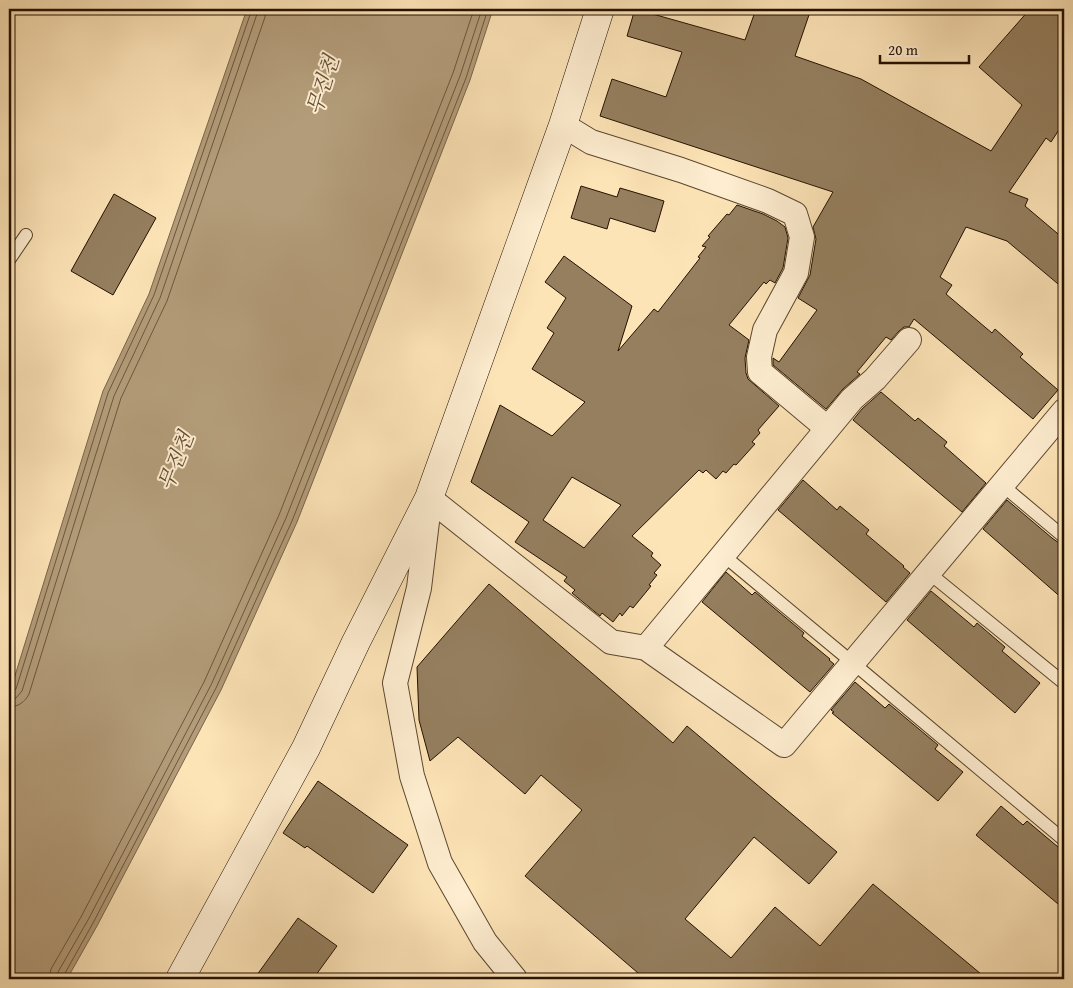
<svg xmlns="http://www.w3.org/2000/svg" width="1073" height="988" font-family="'Gentium Book Plus','Noto Serif KR',serif">
	<style>
		.water { fill: #b39c79; stroke: #7a6449 }
		.lines { fill: none; stroke-linecap: round; stroke-linejoin: round }
		.shore { stroke: #6c563c; stroke-width: 1 }
		.building { fill: #957f5f; stroke: #241100; fill-rule: evenodd }
		.lane-casing { stroke: #5a462e; stroke-width: 14 }
		.street-casing { stroke: #5a462e; stroke-width: 26 }
		.secondary-casing { stroke: #241100; stroke-width: 29 }
		.lane { stroke: #feedd0; stroke-width: 12 }
		.street { stroke: #feedd0; stroke-width: 24 }
		.secondary { stroke: #feedd0; stroke-width: 28 }
		.labels { text-anchor: middle; stroke-width: 4; stroke-linejoin: round; paint-order: stroke }
		.water-label { font-size: 21px; font-style: italic; fill: #645036; stroke: #feedd0 }
	</style>
	<rect width="100%" height="100%" fill="#fde4b7"/>
	<filter id="stains"><feTurbulence type="fractalNoise" baseFrequency=".004" numOctaves="4"/><feColorMatrix values="0 0 0 0 .2 0 0 0 0 .09 0 0 0 0 .02 0 0 0 .5 -.17"/></filter>
	<radialGradient id="worn" r=".72"><stop offset=".6" stop-color="#630" stop-opacity="0"/><stop offset="1" stop-color="#630" stop-opacity=".3"/></radialGradient>
	<polygon class="water" points="247,9 493,9 470,80 297,522 221,690 97,926 67,979 9,979 9,695 103,391 149,294"/>
	<g class="lines">
		<g class="shore">
			<polyline points="9,693 13,692 16,689 108,393 154,295 252,9"/>
			<polyline points="9,699 16,698 22,691 114,396 160,298 257,14 258,9"/>
			<path d="M 9,707 C 18,707 25,702 29,694 L 121,398 L 167,301 L 265,17 L 266,9"/>
			<polyline points="49,979 51,969 81,917 204,682 279,515 453,73 474,9"/>
			<polyline points="57,979 58,972 88,920 211,685 286,518 460,76 482,9"/>
			<polyline points="63,979 64,975 93,923 216,688 292,521 466,78 488,9"/>
		</g>
	</g>
	<g class="building">
		<polygon points="635,9 745,40 756,9 811,9 795,56 861,79 991,151 1022,105 979,67 1030,9 1064,9 1064,122 1051,142 1046,138 1009,192 1028,199 1025,206 1064,239 1064,289 1007,241 966,227 940,277 952,285 946,294 992,333 995,329 1023,354 1020,357 1058,390 1033,419 914,319 909,327 904,327 899,331 891,340 886,337 857,372 860,374 843,389 826,409 773,365 773,358 779,362 817,310 798,298 810,275 816,239 813,227 833,192 600,116 612,79 666,97 682,52 627,36"/>
		<polygon points="581,186 617,197 620,188 664,201 655,232 610,218 607,229 571,218"/>
		<polygon points="114,194 156,218 113,295 71,271"/>
		<path d="M 737,205 L 763,214 L 777,221 L 785,227 L 788,238 L 783,268 L 775,283 L 770,280 L 766,284 L 764,282 L 729,325 L 749,340 L 745,358 L 746,373 L 748,379 L 779,406 L 758,430 L 760,433 L 752,442 L 755,444 L 736,465 L 734,464 L 726,473 L 723,471 L 716,479 L 706,470 L 703,473 L 699,470 L 632,536 L 653,553 L 651,556 L 661,565 L 654,573 L 657,575 L 649,585 L 651,586 L 633,608 L 630,606 L 622,616 L 620,613 L 613,622 L 602,613 L 600,616 L 572,593 L 575,590 L 564,581 L 567,577 L 515,542 L 529,522 L 471,482 L 500,405 L 552,436 L 585,402 L 532,369 L 554,333 L 547,328 L 566,298 L 545,282 L 564,256 L 632,306 L 618,351 L 654,309 L 658,312 L 700,258 L 698,257 L 706,247 L 702,246 L 710,237 L 708,236 L 727,214 L 729,215 ZM 572,477 L 621,505 L 584,548 L 543,520 Z"/>
		<polygon points="881,392 915,421 918,418 947,442 944,446 986,483 962,512 853,420 862,409"/>
		<polygon points="803,480 837,510 840,506 869,530 866,534 904,566 903,567 910,573 886,602 778,510"/>
		<polygon points="1007,500 1052,538 1059,543 1064,545 1064,600 983,529"/>
		<polygon points="726,572 752,595 755,592 804,633 802,636 830,659 829,660 834,664 810,692 702,602"/>
		<polygon points="489,584 673,743 687,726 837,852 809,884 754,837 685,919 731,958 775,907 820,946 873,884 987,979 645,979 525,876 582,810 541,775 525,794 458,737 430,761 419,720 417,667"/>
		<polygon points="931,591 974,627 977,623 1005,647 1002,651 1040,683 1015,713 907,620"/>
		<polygon points="855,682 885,708 889,704 938,745 935,749 963,772 938,801 832,713 834,712 831,710"/>
		<polygon points="318,781 408,845 373,893 307,846 305,848 283,833"/>
		<polygon points="1001,806 1023,825 1027,821 1064,852 1064,909 976,835"/>
		<polygon points="298,918 337,946 313,979 254,979"/>
	</g>
	<g class="lines">
		<g class="lane-casing">
			<g id="lane">
				<polyline points="9,260 26,235"/>
				<polyline points="1002,485 1064,537"/>
				<polyline points="723,555 853,663 1064,840"/>
				<polyline points="929,573 1064,683"/>
			</g>
		</g>
		<g class="street-casing">
			<g id="street">
				<polyline points="563,125 591,142 681,170 768,201 795,214 802,237 796,273 765,330 759,357 760,372 827,428"/>
				<polyline points="429,498 611,642 646,648 784,745 1064,411"/>
				<polyline points="429,505 419,588 395,683 412,776 440,863 485,942 515,979"/>
				<polyline points="646,648 852,399 875,379 909,340"/>
			</g>
		</g>
		<g class="secondary-casing">
			<polyline id="secondary" points="180,979 306,748 356,642 429,498 563,125 600,9"/>
		</g>
		<use href="#lane" class="lane"/>
		<use href="#street" class="street"/>
		<use href="#secondary" class="secondary"/>
	</g>
	<g class="labels">
		<g class="water-label">
			<text transform="translate(323 85) rotate(-72)" y="7">무진천</text>
			<text transform="translate(176 461) rotate(-68)" y="7">무진천</text>
		</g>
	</g>
	<rect width="1073" height="988" fill="none" stroke="#fde4b7" stroke-width="30"/>
	<rect x="10" y="10" width="1053" height="968" fill="none" stroke="#241100" stroke-width="2.5"/>
	<rect x="15" y="15" width="1043" height="958" fill="none" stroke="#241100"/>
	<path d="M880 55v8h89v-8" fill="none" stroke="#241100" stroke-width="2.5"/>
	<text x="888" y="55" font-size="15" fill="#241100" stroke="#feedd0" stroke-width="4" paint-order="stroke">20 m</text>
	<rect width="100%" height="100%" filter="url(#stains)"/>
	<rect width="100%" height="100%" fill="url(#worn)"/>
</svg>
